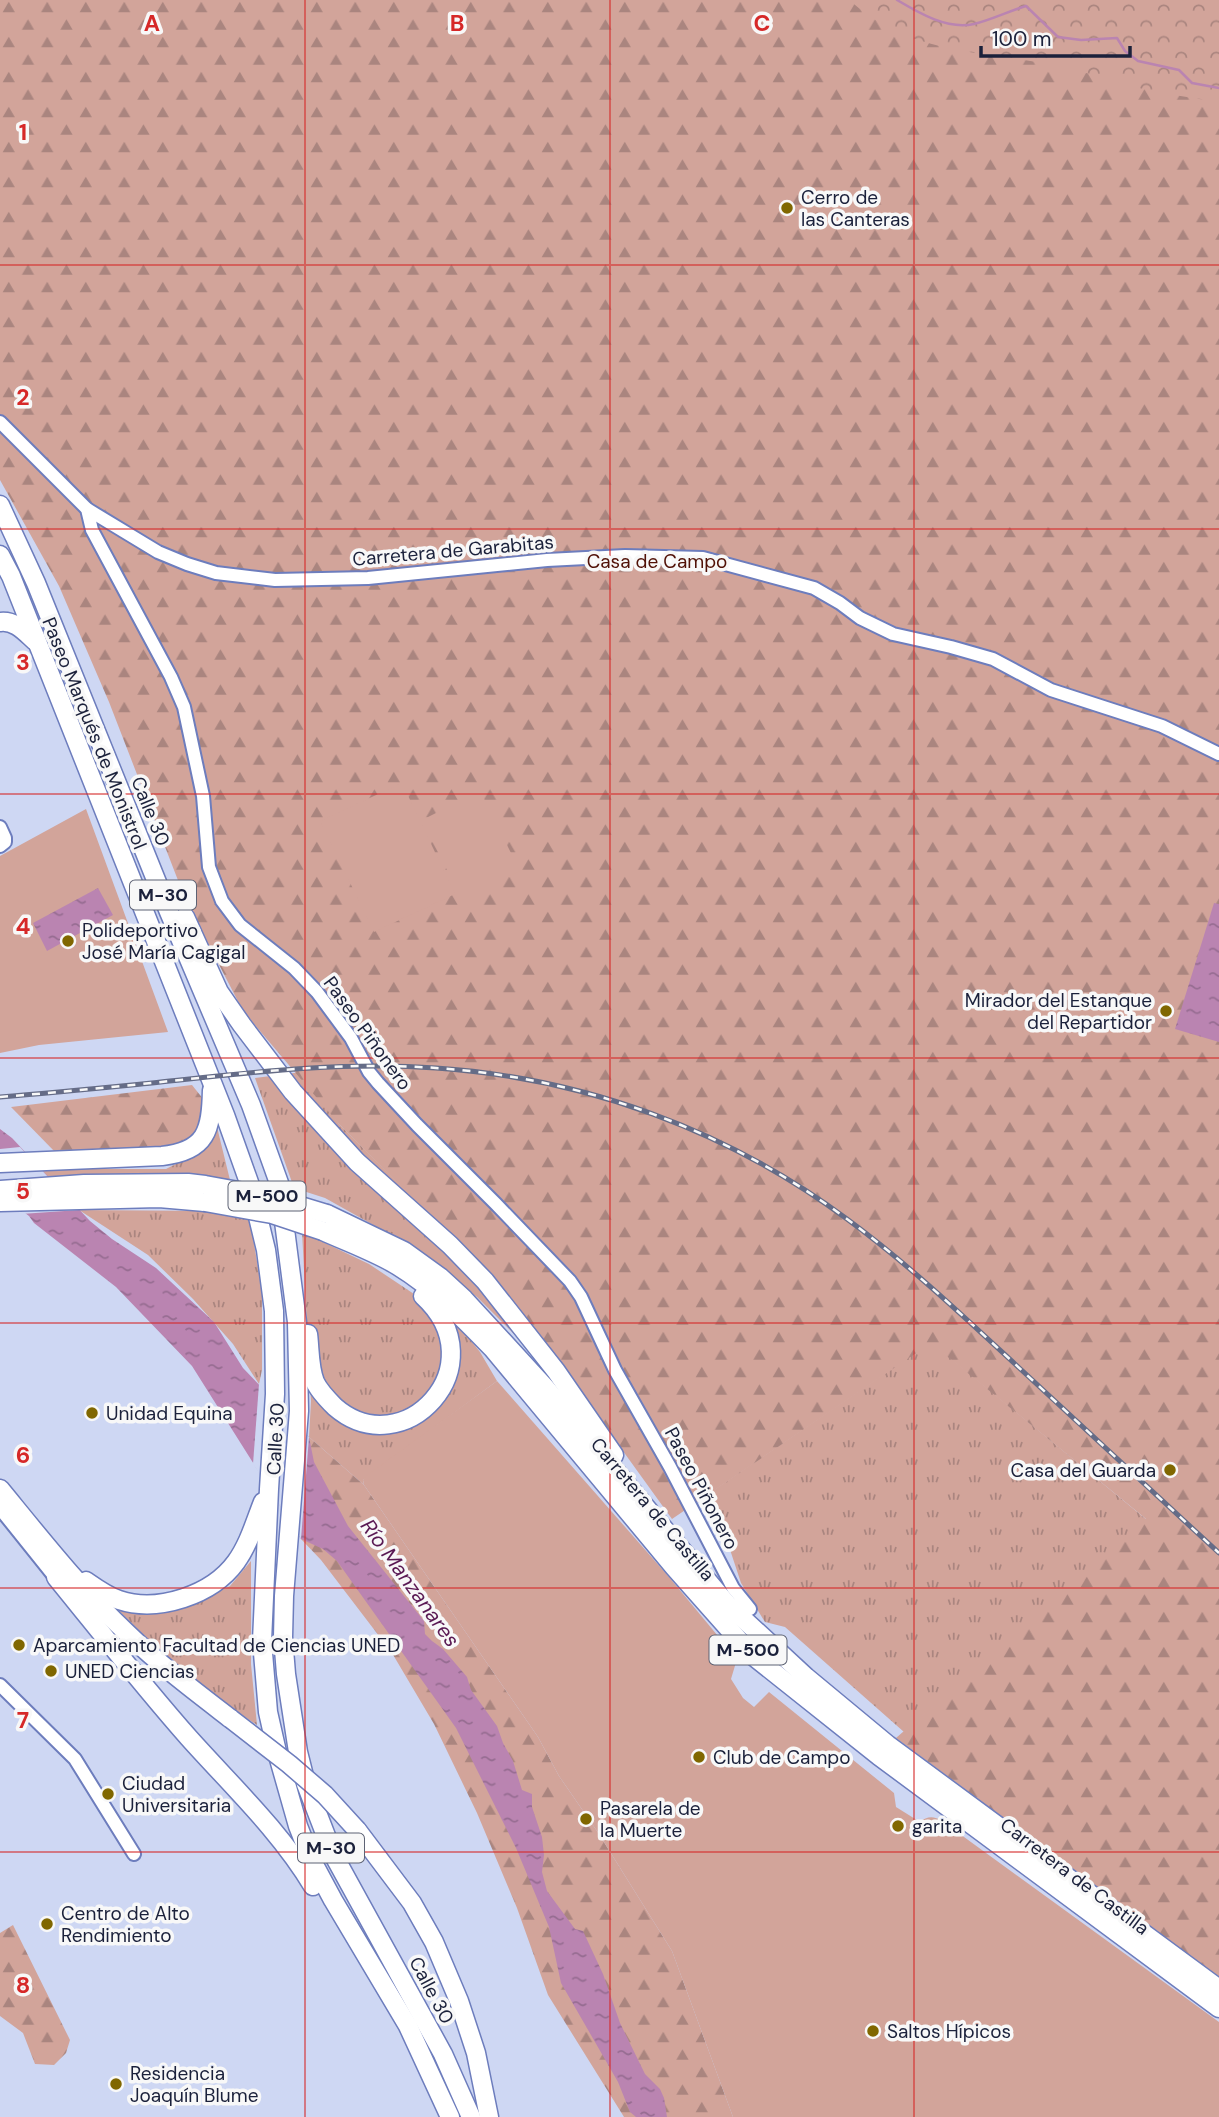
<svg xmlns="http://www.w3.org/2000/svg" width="1219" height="2117" font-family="'DM Sans',sans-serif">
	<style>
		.grass { fill: url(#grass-tufts) }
		.forest { fill: url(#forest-firs) }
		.park { fill: url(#park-crowns) }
		.pitch { fill: #d2a49a }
		.water { fill: url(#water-ripples) }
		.pier { fill: #ced7f3 }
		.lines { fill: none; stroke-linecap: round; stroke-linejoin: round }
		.stream { stroke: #ba84b1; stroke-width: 2.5 }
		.minor-casing { stroke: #6d7dbd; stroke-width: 16 }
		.major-casing { stroke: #6d7dbd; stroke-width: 18 }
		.highway-casing { stroke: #6d7dbd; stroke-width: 21 }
		.minor { stroke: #fff; stroke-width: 12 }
		.major { stroke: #fff; stroke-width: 14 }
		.highway { stroke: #fff; stroke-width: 18 }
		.rail-casing { stroke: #656c87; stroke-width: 5 }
		.rail { stroke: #f8f8f8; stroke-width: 2.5; stroke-dasharray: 8; stroke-linecap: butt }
		.highway-bridge-casing { stroke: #6d7dbd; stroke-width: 21; stroke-linecap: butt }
		.highway-bridge { stroke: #fff; stroke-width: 18 }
		.grid { fill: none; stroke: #d62828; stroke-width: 2; stroke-opacity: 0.55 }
		.poi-dot { fill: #806700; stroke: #f8f8f8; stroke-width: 2.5 }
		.labels { text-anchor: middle; stroke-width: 7; stroke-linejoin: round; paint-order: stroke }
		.shield { fill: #f8f8f8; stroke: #5d6274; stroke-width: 2 }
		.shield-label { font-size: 18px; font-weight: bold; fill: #1b213b }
		.poi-label { font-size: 19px; fill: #1b213b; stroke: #f8f8f8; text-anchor: start }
		.street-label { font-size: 19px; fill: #1b213b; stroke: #f8f8f8 }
		.park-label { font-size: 19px; fill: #511107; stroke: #f8f8f8 }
		.water-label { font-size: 21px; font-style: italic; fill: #5a1a54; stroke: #f8f8f8 }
		.grid-label { font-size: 23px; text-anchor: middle; font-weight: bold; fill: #d62828; stroke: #f8f8f8; stroke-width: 7; stroke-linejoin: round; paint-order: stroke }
	</style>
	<defs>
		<pattern id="grass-tufts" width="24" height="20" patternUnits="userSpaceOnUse" patternTransform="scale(1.75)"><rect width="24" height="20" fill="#d2a49a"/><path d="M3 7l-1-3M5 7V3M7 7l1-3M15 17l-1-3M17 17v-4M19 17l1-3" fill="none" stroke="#aa857f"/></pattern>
		<pattern id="forest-firs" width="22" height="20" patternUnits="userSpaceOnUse" patternTransform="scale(1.75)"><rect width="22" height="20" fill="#d2a49a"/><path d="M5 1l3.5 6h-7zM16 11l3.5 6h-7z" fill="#aa857f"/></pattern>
		<pattern id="park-crowns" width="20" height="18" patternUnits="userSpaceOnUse" patternTransform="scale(1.75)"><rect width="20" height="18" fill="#d2a49a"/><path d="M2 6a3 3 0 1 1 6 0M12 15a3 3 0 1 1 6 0" fill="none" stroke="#aa857f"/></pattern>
		<pattern id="water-ripples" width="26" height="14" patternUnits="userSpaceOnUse" patternTransform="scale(1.75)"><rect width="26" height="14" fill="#ba84b1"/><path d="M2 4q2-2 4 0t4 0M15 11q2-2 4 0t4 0" fill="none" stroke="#966c91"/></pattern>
	</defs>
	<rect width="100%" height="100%" fill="#ced7f3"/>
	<g class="grass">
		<polygon points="302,1072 339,1124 539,1323 519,1339 477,1297 402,1241 325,1198 294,1188 255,1078"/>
		<polygon points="217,1127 230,1180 186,1178 49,1178 41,1169 166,1169 199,1152"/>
		<polygon points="79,1210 214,1211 250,1219 262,1292 262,1370 259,1384 233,1344 193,1299 148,1255"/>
		<polygon points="302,1232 369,1264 456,1322 480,1352 497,1381 363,1480 364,1485 309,1437 311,1401"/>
		<polygon points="931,1342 1147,1520 904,1732 785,1627 765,1622 741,1583 711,1492"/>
		<polygon points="251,1561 251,1664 257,1725 214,1697 150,1641 115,1607 133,1610 165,1612 196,1603 230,1586"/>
	</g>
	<g class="forest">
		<polygon points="0,0 1219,0 1219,1978 896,1738 1146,1519 931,1343 672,1519 571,1379 490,1276 339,1124 243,1011 186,901 109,702 59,586 0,480"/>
		<polygon points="192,1085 204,1100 206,1113 199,1129 184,1142 158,1148 56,1153 11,1107"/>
		<polygon points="309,1437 364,1485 538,1737 559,1776 597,1831 672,1951 733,2117 624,2117 548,1995 517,1908 477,1813 434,1724 392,1653 321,1560 301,1539"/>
		<polygon points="13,1925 70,2040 66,2053 54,2065 35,2064 23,2033 0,2016 0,1933"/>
	</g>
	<path class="park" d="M 849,0 L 1219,0 L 1219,102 C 1193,98 1165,94 1139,88 C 1113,82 1088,72 1061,67 C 983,49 915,58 849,0 Z"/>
	<g class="pitch">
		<polygon points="402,783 455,894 374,932 320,821"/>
		<polygon points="480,791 520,871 462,900 422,820"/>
		<polygon points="86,809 168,1032 39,1045 0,1053 0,856"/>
		<path d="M 497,1381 L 669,1577 L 737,1659 L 731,1679 L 743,1698 L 754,1707 L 769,1692 L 894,1793 L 896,1807 L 920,1822 C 927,1816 934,1816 942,1821 L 1219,2022 L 1219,2117 L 733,2117 L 672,1951 L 597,1831 L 559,1776 L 538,1737 L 364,1485 L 363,1480 L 366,1476 Z"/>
	</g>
	<g class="water">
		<polygon points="98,888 113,915 47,951 33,923"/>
		<polygon points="1214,903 1219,904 1219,1042 1175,1029"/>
		<polygon points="0,1129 12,1138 90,1221 112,1239 156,1268 214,1322 243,1368 309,1437 314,1462 348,1526 424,1621 425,1634 432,1641 443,1649 467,1677 471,1690 497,1726 503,1743 513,1761 522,1790 532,1794 532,1807 542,1837 544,1855 542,1872 547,1891 575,1929 583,1931 603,1974 620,2023 645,2074 660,2089 664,2098 667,2117 636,2117 630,2112 618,2082 561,1983 549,1927 516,1848 456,1728 337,1561 323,1549 301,1539 192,1366 116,1287 34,1223 29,1216 0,1194"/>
	</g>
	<g class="pier">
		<polygon points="20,1147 79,1210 21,1214 0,1196 0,1149"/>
		<polygon points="259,1384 309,1437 301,1539 253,1464"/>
	</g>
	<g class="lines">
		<path class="stream" d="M 897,0 C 919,13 947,30 974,24 C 991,20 1009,11 1026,6 L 1058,37 L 1081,40 L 1117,38 L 1125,51 L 1138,61 L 1179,70 L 1192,83 L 1219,88"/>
		<g class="minor-casing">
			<g id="minor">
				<polyline points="0,422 87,509 92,530 171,677 184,707 203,796 209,867 222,901 240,925 294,968 317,992 351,1038 369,1072 378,1083 417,1125 496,1204 570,1281 581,1297 615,1370 670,1467 733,1588 750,1609"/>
				<polyline points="87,509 158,552 187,564 216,573 275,580 368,578 547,560 625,556 703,558 814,588 840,603 860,618 893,634 951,647 993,659 1051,690 1162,726 1219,754"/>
				<polyline points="0,827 5,838 5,842 0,846"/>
				<polyline points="0,1685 75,1759 134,1854"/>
			</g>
		</g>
		<g class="major-casing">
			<polyline id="major" points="0,1507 56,1577"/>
		</g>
		<g class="highway-casing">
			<g id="highway">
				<polyline points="0,505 36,583 169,912 251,1105 279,1183 297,1322 299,1411 284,1596 283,1637 286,1674 298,1752 306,1784 333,1854 443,2054 471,2117"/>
				<polyline points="0,555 11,576 225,1115 251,1188 266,1250 274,1311 275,1394 269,1489 262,1641 268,1712 277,1752 298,1826 311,1859 333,1900 408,2026 450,2117"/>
				<path d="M 0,622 C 15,620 25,632 35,641"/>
				<polyline points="185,917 219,992 242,1025 293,1092 357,1162 450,1245 485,1281 556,1371 614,1455"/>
				<path d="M 0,1163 L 162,1156 C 207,1151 211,1130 212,1090"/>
				<polyline points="0,1190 84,1184 188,1183 205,1185"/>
				<polyline points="0,1202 159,1198 205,1202"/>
				<polyline points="327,1214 404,1251 440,1277 464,1299 544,1386 727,1604 806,1677 888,1745 1219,1989"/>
				<path d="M 323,1231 C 347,1242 375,1252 398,1266 C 434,1288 464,1319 493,1349 L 674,1567 L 752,1655 L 879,1756 L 1219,2008"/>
				<path d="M 308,1334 C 310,1349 309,1367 315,1382 C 319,1391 328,1400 335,1407 C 403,1466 499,1366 423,1296"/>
				<path d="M 0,1489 C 41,1539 81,1590 128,1634 C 160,1665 196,1692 231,1719"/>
				<path d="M 56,1577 C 100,1631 143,1686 189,1738 C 232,1786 280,1831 313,1886"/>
				<path d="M 86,1581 C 96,1588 107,1596 119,1600 C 158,1613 212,1595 236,1562 C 249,1544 255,1522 263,1502"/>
				<polyline points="357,1830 412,1903 434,1942 459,2001 476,2053 489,2117"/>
			</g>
		</g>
		<use href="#minor" class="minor"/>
		<use href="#major" class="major"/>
		<use href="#highway" class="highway"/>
		<g class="rail-casing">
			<path id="rail" d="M 0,1097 C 51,1093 101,1088 152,1083 C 246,1073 341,1061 436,1068 C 585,1078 727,1130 847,1219 C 907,1263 961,1314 1015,1364 C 1083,1427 1151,1490 1219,1553"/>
		</g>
		<use href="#rail" class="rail"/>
		<g class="highway-bridge-casing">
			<g id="highway-bridge">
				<polyline points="205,1185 271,1197 327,1214"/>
				<polyline points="205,1202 272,1214 323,1231"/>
				<polyline points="231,1719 289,1764 325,1795 357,1830"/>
			</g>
		</g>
		<use href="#highway-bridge" class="highway-bridge"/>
	</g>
	<path class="grid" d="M 305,0 L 305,2117M 610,0 L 610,2117M 914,0 L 914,2117M 0,265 L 1219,265M 0,529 L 1219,529M 0,794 L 1219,794M 0,1058 L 1219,1058M 0,1323 L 1219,1323M 0,1588 L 1219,1588M 0,1852 L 1219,1852"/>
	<g class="poi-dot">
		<circle cx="787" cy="208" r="7"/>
		<circle cx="68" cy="941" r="7"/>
		<circle cx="1166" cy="1011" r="7"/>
		<circle cx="92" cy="1413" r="7"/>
		<circle cx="1170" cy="1470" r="7"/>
		<circle cx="19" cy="1645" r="7"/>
		<circle cx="51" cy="1671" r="7"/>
		<circle cx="699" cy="1757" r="7"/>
		<circle cx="108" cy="1794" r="7"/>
		<circle cx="586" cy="1819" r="7"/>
		<circle cx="898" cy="1826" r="7"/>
		<circle cx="47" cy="1924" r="7"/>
		<circle cx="873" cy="2031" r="7"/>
		<circle cx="116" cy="2084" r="7"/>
	</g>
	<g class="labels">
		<g class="shield">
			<rect x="130" y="880.5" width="66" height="29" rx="5"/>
			<rect x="228.5" y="1181.5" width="77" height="29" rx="5"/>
			<rect x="709.5" y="1635.5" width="77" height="29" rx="5"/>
			<rect x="298" y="1833.5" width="66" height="29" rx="5"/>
		</g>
		<g class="shield-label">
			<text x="163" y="901">M-30</text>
			<text x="267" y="1202">M-500</text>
			<text x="748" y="1656">M-500</text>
			<text x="331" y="1854">M-30</text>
		</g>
		<g class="poi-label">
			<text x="801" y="204">Cerro de<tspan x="801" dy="22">las Canteras</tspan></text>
			<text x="82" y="937">Polideportivo<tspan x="82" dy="22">José María Cagigal</tspan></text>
			<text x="1152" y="1007" text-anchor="end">Mirador del Estanque<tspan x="1152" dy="22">del Repartidor</tspan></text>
			<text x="106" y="1420">Unidad Equina</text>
			<text x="1156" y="1477" text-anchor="end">Casa del Guarda</text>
			<text x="33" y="1652">Aparcamiento Facultad de Ciencias UNED</text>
			<text x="65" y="1678">UNED Ciencias</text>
			<text x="713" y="1764">Club de Campo</text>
			<text x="122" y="1790">Ciudad<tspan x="122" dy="22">Universitaria</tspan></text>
			<text x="600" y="1815">Pasarela de<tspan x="600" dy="22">la Muerte</tspan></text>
			<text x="912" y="1833">garita</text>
			<text x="61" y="1920">Centro de Alto<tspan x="61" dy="22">Rendimiento</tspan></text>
			<text x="887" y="2038">Saltos Hípicos</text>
			<text x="130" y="2080">Residencia<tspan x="130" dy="22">Joaquín Blume</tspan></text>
		</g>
		<g class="street-label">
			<text transform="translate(453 550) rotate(-5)" y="7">Carretera de Garabitas</text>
			<text transform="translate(95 733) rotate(68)" y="7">Paseo Marqués de Monistrol</text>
			<text transform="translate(151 811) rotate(68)" y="7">Calle 30</text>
			<text transform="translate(368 1033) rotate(54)" y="7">Paseo Piñonero</text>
			<text transform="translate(275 1439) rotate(-87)" y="7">Calle 30</text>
			<text transform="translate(702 1488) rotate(62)" y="7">Paseo Piñonero</text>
			<text transform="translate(653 1509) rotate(50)" y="7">Carretera de Castilla</text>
			<text transform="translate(1075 1876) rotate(37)" y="7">Carretera de Castilla</text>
			<text transform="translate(432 1990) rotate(62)" y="7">Calle 30</text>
		</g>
		<g class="park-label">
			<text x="657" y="568">Casa de Campo</text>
		</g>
		<g class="water-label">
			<text transform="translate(410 1583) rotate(54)" y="7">Río Manzanares</text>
		</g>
	</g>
	<g class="grid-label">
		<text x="152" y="31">A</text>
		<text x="457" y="31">B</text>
		<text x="762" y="31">C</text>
		<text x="23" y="140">1</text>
		<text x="23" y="405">2</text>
		<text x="23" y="670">3</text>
		<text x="23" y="934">4</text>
		<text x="23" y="1199">5</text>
		<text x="23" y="1463">6</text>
		<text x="23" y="1728">7</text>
		<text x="23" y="1993">8</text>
	</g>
	<path d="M981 46v10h149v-10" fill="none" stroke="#1b213b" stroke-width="3.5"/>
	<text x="992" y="46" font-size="21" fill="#1b213b" stroke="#f8f8f8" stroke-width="5" paint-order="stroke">100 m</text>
</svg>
